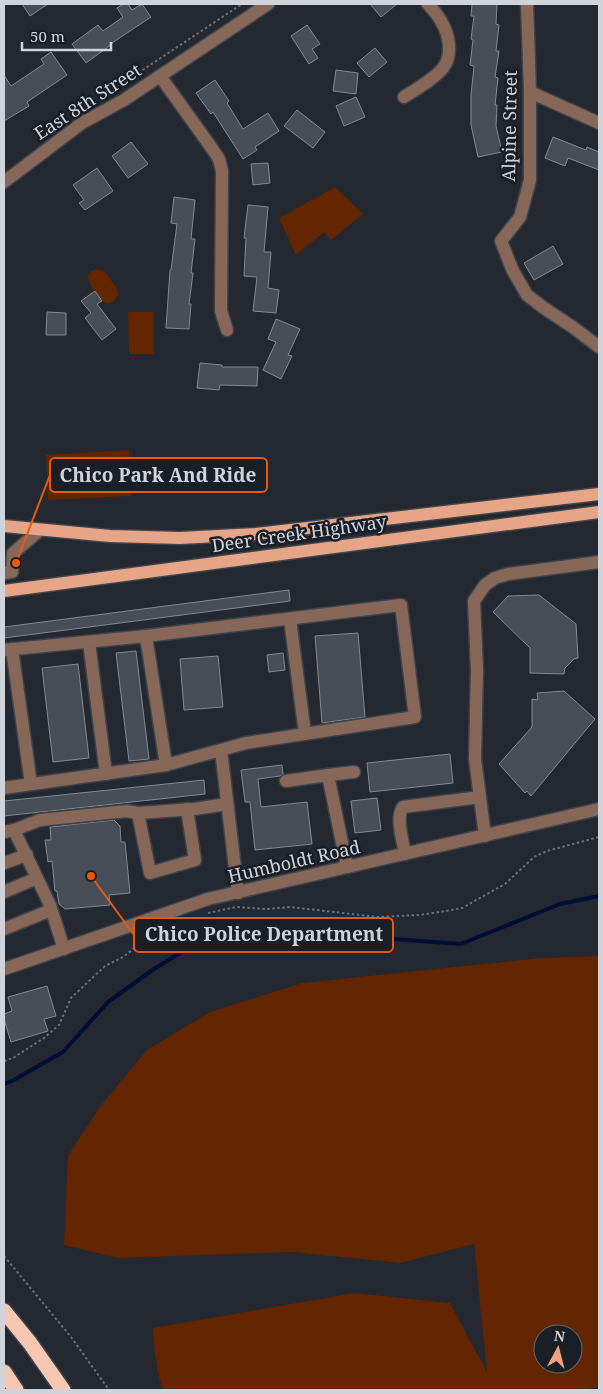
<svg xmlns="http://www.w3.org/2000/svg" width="603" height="1394" font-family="'Noto Serif',serif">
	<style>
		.green { fill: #632600; fill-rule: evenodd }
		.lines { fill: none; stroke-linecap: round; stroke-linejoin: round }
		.stream { stroke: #000e36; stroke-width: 4 }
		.building { fill: #474e57; stroke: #828994 }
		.minor-casing { stroke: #3f434c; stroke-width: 15 }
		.major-casing { stroke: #3f434c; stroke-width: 15 }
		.highway-casing { stroke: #3f434c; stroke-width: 18 }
		.path { stroke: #6b7077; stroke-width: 2; stroke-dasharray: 2.5 2.5; stroke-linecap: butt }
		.minor { stroke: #876758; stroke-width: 12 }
		.major { stroke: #e6a586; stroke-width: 12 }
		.highway { stroke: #f6c7b1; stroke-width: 15 }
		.labels { text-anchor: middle; stroke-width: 5; stroke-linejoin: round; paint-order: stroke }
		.street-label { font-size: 18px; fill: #d0d3d9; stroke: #1a1f27 }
		.leader { fill: none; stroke: #e8590c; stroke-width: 2 }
		.callout-dot { fill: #e8590c; stroke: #1a1f27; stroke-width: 2 }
		.callout { fill: #1a1f27; stroke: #e8590c; stroke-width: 2 }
		.callout-label { font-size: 19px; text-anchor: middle; font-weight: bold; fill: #d0d3d9 }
	</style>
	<rect width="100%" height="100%" fill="#232831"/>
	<g class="green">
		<polygon points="335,187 363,214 331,240 324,232 296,255 279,218"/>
		<path d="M 96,269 C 104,269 106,273 111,280 C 113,284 118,289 118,293 C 118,299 110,306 104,302 C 98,299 88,282 88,276 L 91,271 Z"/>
		<polygon points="128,312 154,312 154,354 129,354"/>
		<polygon points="129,450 131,496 48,500 46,455"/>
		<path d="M 599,956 L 599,1387 L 582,1390 L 163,1390 C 156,1370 154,1349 153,1328 L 354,1293 L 450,1303 L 487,1372 L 474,1244 L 400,1263 L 293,1252 L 118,1258 L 64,1245 L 68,1156 L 99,1108 L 147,1050 L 210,1012 L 302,983 L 541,958 ZM 543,1334 L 573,1334 L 573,1364 L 543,1364 Z"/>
	</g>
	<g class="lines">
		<polyline class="stream" points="4,1084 12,1081 63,1052 108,1002 154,969 203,939 236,930 285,931 461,944 560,904 599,896"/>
	</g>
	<g class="building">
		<polygon points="22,4 48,4 30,16"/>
		<polygon points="124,4 128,4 132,10 142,4 151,17 112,43 112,44 86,63 72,44 98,25 103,31 123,17 117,8"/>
		<polygon points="370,4 397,4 381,17"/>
		<polygon points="472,4 497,4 496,24 499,25 496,51 499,51 495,77 498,78 495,105 497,105 496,126 502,152 478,157 471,125 471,95 474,66 470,65 473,40 471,39 474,16 471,16"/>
		<polygon points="307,25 320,44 312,49 318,58 309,64 291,36"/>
		<polygon points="375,48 387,62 369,77 357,63"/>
		<polygon points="51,52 67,75 27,102 29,106 4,121 4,75 11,86 44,64 41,59"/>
		<polygon points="336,70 358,73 356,94 333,91"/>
		<polygon points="215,80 229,101 227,103 243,129 268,113 279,131 255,147 257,150 243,159 213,112 211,114 196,93"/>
		<polygon points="356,97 365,117 344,126 336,106"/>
		<polygon points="297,110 325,132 313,148 284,126"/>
		<polygon points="553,137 586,150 587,147 599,152 599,170 568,158 565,166 545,158"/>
		<polygon points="131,142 148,164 128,178 112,156"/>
		<polygon points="268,163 270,183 253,185 251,164"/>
		<polygon points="97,168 113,191 85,210 79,203 84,200 73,185"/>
		<polygon points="174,197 195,200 191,239 195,239 191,273 193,273 189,304 191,304 189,329 166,328 170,270 171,270 177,224 171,223"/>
		<polygon points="248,205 268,207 264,252 271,252 268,288 279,290 276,313 253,311 257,277 244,276 246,238 244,238"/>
		<polygon points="553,246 563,264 534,280 524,263"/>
		<polygon points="95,291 102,301 97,304 116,329 102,340 85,318 91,313 81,301"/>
		<polygon points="47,312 66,313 66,335 46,335"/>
		<polygon points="276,319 300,329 288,355 292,356 281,379 263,370 276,342 268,339"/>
		<polygon points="200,363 222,365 222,367 258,367 257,386 220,385 219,390 197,388"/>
		<polygon points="289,590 290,601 4,638 4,627"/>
		<polygon points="539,595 576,624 578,658 574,659 565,668 564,674 530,673 530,648 493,612 508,596"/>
		<polygon points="358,633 365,717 322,723 315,636"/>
		<polygon points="136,651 149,759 129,761 116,653"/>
		<polygon points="283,653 285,670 269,672 267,655"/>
		<polygon points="218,656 223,707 184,710 180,659"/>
		<polygon points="78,664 89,758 53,762 42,668"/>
		<polygon points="564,691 595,719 531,796 527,791 525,793 499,764 532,727 532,699 538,700 537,693"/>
		<polygon points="450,754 453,783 370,792 367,763"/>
		<polygon points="282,765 283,774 280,776 258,779 261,807 307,802 312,844 255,850 250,802 245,802 241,770"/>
		<polygon points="204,780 205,794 4,816 4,801"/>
		<polygon points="377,798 381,830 355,833 351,801"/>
		<polygon points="114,820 120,826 121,842 125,842 130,893 109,895 110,905 65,909 59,904 57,891 55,891 52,861 48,862 45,840 51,840 50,827"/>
		<polygon points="47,986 56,1016 44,1019 48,1031 11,1042 4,1019 4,1014 12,1011 8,997"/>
	</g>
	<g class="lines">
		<g class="minor-casing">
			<g id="minor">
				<polyline points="527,4 530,92 530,180 520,217 501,241 513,271 527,295 544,308 574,328 599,347"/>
				<polyline points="160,76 211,147 219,159 222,171 221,311 227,330"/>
				<polyline points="530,92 599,123"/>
				<path d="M 404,97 C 415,90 439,76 445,65 C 452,54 449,34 442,23 C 439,16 433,10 428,4"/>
				<polyline points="4,182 82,123 124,100 268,4"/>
				<polyline points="4,573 12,572 13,553 40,530"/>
				<polyline points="290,619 305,734"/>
				<polyline points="146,636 401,605 415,717 246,743 166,765"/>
				<polyline points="89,642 106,774"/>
				<polyline points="12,649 31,784"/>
				<polyline points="4,650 146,636 166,765 4,788"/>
				<polyline points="221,750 238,893"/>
				<polyline points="328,775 354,772"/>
				<polyline points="286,781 328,775 347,867"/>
				<polyline points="138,813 194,809 227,804"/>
				<polyline points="14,830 40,820 127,811 138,813 150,873 195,860 187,809"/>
				<polyline points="4,832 14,830 50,905 64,949"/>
				<polyline points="485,836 475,759 477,670 474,601 485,585 495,578 508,574 599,562"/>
				<path d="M 405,854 C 403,841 395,817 403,807 L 480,797"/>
				<polyline points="4,863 27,855"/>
				<polyline points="4,892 37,878"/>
				<polyline points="4,929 51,910"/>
				<polyline points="4,969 208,899 599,809"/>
			</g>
		</g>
		<g class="major-casing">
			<g id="major">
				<polyline points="4,526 110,536 180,538 256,534 599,494"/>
				<polyline points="4,591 599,512"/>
			</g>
		</g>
		<g class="highway-casing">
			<g id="highway">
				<polyline points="4,1311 30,1343 63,1390"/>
				<polyline points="4,1372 16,1390"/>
			</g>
		</g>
		<g class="path">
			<polyline points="105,95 242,4"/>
			<polyline points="208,913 236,907 266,909 290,907 378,917 419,915 446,911 462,908 505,884 534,857 547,851 599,837"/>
			<polyline points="4,1061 13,1058 44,1038 59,1025 71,998 105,966 123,957 142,942 162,933 175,924"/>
			<polyline points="4,1256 71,1337 109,1390"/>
		</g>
		<use href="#minor" class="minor"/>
		<use href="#major" class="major"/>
		<use href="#highway" class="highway"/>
	</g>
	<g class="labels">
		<g class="street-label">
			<text transform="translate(88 102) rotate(-33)" y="6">East 8th Street</text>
			<text transform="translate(510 126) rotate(-89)" y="6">Alpine Street</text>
			<text transform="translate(299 534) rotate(-8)" y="6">Deer Creek Highway</text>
			<text transform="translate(294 862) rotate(-13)" y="6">Humboldt Road</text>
		</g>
	</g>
	<path class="leader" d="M16 563L50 475M91 876L134 935"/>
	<g class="callout-dot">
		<circle cx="16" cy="563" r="5"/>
		<circle cx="91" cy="876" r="5"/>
	</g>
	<g class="callout">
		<rect x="50" y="458" width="217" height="34" rx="5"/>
		<rect x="134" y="918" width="259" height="34" rx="5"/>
	</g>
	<g class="callout-label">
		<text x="158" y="482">Chico Park And Ride</text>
		<text x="264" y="941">Chico Police Department</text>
	</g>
	<rect width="603" height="1394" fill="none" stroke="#d0d3d9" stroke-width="10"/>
	<g transform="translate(558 1349) rotate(7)"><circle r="24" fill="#1a1f27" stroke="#63676e"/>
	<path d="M0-4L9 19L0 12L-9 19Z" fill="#f1a17c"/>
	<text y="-8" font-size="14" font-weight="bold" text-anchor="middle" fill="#d0d3d9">N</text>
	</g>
	<path d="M22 42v8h89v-8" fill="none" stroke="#d0d3d9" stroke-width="2.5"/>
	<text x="30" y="42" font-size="15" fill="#d0d3d9" stroke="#1a1f27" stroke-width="4" paint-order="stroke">50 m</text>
</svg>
